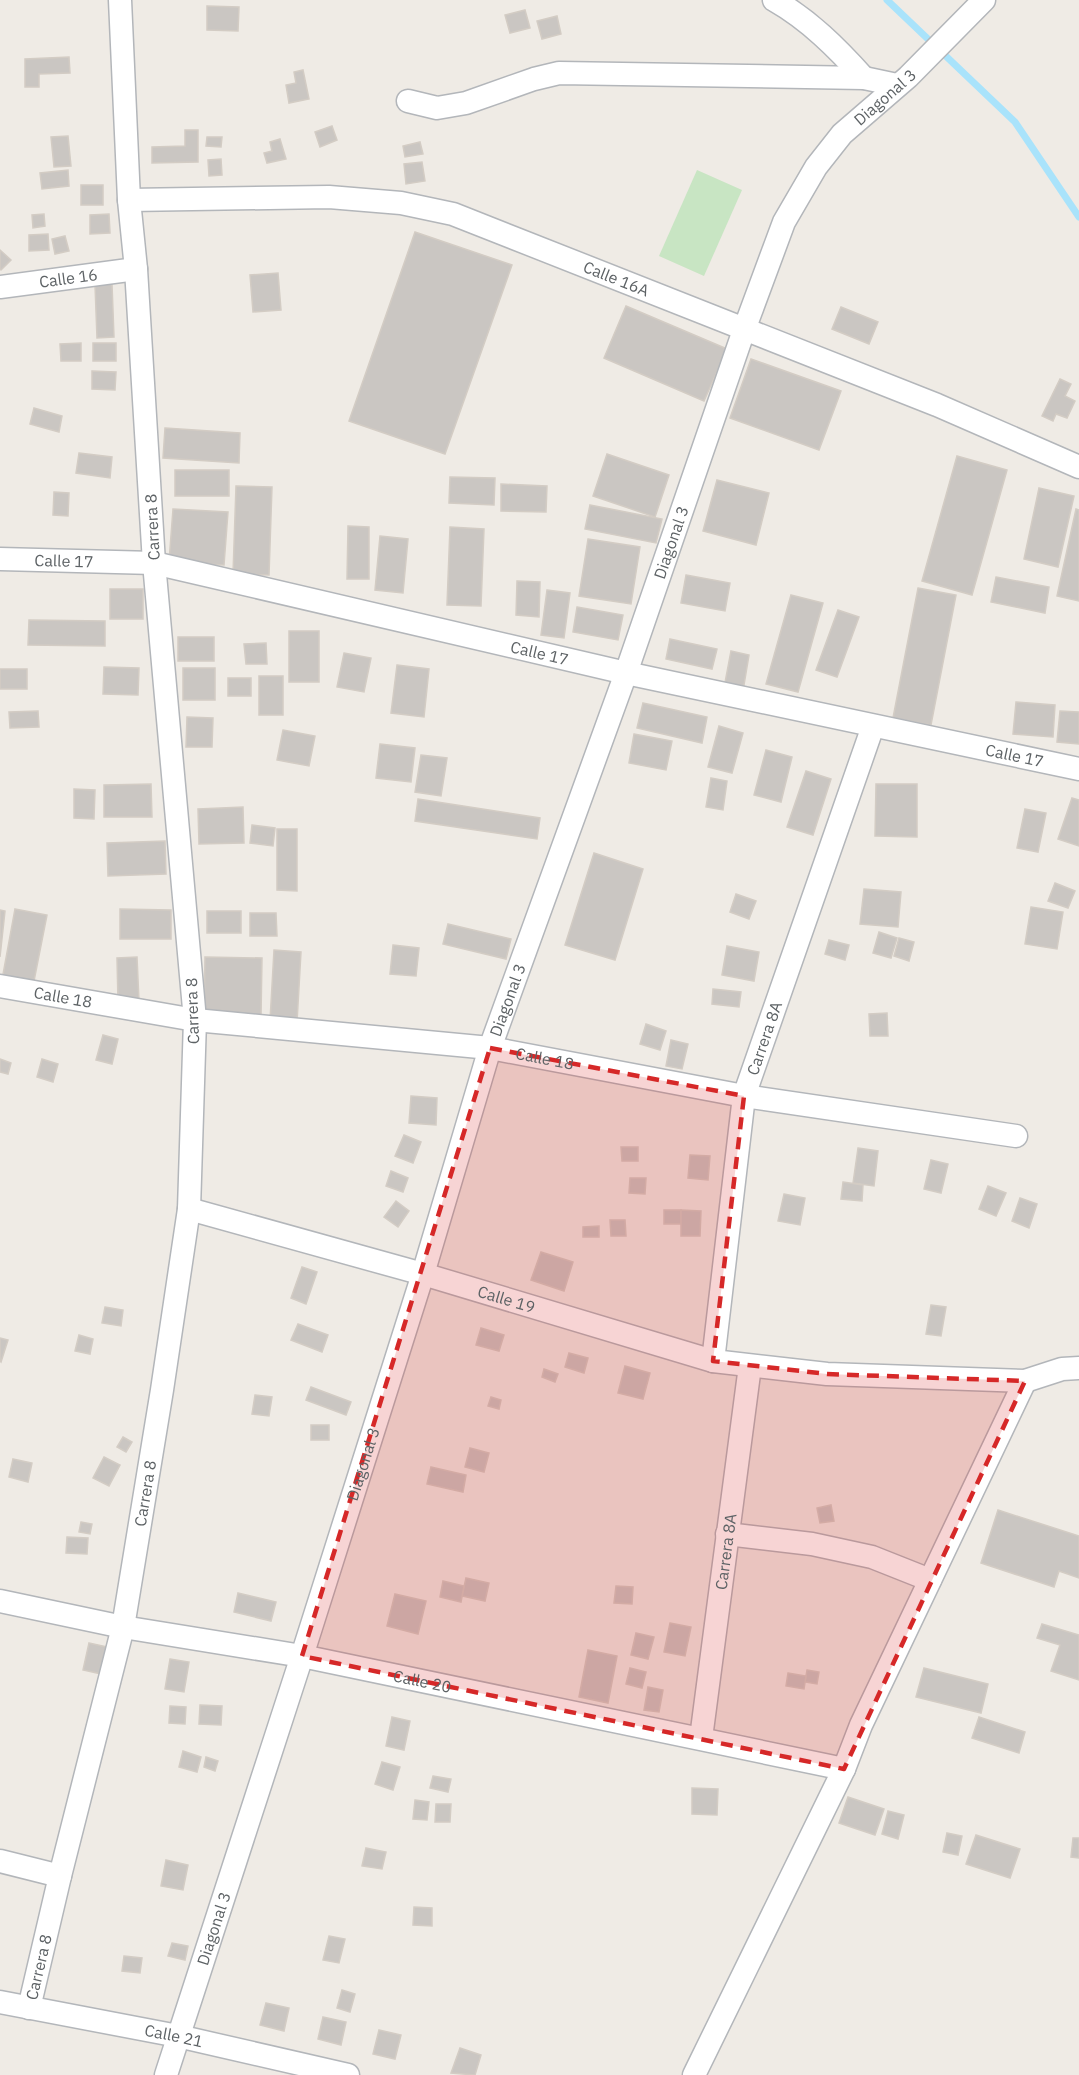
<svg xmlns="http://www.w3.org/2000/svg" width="1079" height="2075" font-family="'IBM Plex Sans',sans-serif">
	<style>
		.pitch { fill: #c8e5c3 }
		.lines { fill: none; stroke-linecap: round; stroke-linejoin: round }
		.stream { stroke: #a9e3fb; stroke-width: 7 }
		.building { fill: #cac6c2; stroke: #d3ccc4; stroke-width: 1.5 }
		.street-casing { stroke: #b3b6ba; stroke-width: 25 }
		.street { stroke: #fff; stroke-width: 22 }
		.marked { fill: #d62828; fill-opacity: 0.2; stroke: #d62828; stroke-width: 4.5; stroke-dasharray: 12 8; stroke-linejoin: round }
		.labels { text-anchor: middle; stroke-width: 6; stroke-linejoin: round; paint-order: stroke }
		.street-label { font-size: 16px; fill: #5d6265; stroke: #fff }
	</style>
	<rect width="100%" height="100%" fill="#efebe5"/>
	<polygon class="pitch" points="697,170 742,190 704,276 659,256"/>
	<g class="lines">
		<polyline class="stream" points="887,0 1015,122 1079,217"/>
	</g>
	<g class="building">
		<polygon points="207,6 239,7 238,31 207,30"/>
		<polygon points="525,10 530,28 510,33 505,15"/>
		<polygon points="557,16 561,34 542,39 537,21"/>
		<polygon points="69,57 70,73 39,74 39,87 25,87 25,59"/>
		<polygon points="303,70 309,99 289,103 286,85 296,83 294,72"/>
		<polygon points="332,126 337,140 320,147 315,132"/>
		<polygon points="185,130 198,130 198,162 152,163 152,147 185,146"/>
		<polygon points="68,136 71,166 54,167 51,137"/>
		<polygon points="207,137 222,137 221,147 206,146"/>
		<polygon points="280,139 286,159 267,163 264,153 272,151 270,142"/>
		<polygon points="420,142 423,154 405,157 403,146"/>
		<polygon points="221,159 222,175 209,176 208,160"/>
		<polygon points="422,162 425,181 406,184 404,164"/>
		<polygon points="68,170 69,186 42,189 40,173"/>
		<rect x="81" y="185" width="22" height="20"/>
		<polygon points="44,214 45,226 33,228 32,215"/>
		<polygon points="109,214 110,233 90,234 90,215"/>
		<polygon points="415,232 512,265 445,454 349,421"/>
		<polygon points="48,234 49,250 29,251 29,235"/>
		<polygon points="65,236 69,251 55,254 52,239"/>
		<polygon points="0,250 11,260 1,270 0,269"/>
		<polygon points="278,273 281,310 253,312 250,275"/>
		<polygon points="112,284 114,337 97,338 95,285"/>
		<polygon points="626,306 727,349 704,401 604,358"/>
		<polygon points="841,307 878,322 869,344 832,329"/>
		<polygon points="81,343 81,361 61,361 60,344"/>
		<rect x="93" y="343" width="23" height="18"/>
		<polygon points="751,359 841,391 819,450 730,418"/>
		<polygon points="92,371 116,372 115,390 92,389"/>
		<polygon points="1060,379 1071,384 1065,396 1075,401 1067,418 1056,414 1053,421 1042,416"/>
		<polygon points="34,408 62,416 59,432 30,424"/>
		<polygon points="165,428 240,433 239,463 163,458"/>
		<polygon points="79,453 112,457 110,478 76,473"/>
		<polygon points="607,454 669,475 655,517 593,496"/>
		<polygon points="957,456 1007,470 972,595 922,581"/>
		<rect x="175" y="470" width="54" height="26"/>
		<polygon points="450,477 495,478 494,505 449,503"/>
		<polygon points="717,480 769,493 756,545 703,531"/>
		<polygon points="501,484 547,486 546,512 501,511"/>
		<polygon points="236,486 272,487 269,575 233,574"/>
		<polygon points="1039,488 1074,496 1058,567 1024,559"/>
		<polygon points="54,492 69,493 68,516 53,515"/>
		<polygon points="590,505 662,519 656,543 585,529"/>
		<polygon points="173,509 228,512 224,565 169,562"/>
		<polygon points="1076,509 1079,510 1079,601 1057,596"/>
		<polygon points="348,526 369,527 369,579 347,579"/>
		<polygon points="450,527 484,529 481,606 447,605"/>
		<polygon points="380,536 408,539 403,593 375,590"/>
		<polygon points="588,539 640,547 631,604 579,596"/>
		<polygon points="686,575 730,583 725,611 681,603"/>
		<polygon points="996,577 1049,587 1045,613 991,602"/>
		<polygon points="517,581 540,582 539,617 516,615"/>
		<polygon points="918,588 956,595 931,725 893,718"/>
		<rect x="110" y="589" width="33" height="30"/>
		<polygon points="547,590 570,593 564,638 541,635"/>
		<polygon points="791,595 823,603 798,692 766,684"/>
		<polygon points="577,607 623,615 618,640 573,632"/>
		<polygon points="838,610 859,617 837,677 816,670"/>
		<polygon points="29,620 105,621 105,646 28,645"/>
		<rect x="289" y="631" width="30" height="51"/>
		<rect x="178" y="637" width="36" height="24"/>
		<polygon points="670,639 717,649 712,669 666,659"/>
		<polygon points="266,643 267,664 246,664 244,644"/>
		<polygon points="731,651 749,655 743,691 724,688"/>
		<polygon points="344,653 371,658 364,692 337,687"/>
		<polygon points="397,665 429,669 424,717 391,713"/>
		<polygon points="104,667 139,668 138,695 103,694"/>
		<rect x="183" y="668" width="32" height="32"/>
		<rect x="0" y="669" width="27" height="20"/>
		<rect x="259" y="676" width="24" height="39"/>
		<rect x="228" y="678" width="23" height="18"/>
		<polygon points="1016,702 1055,705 1053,737 1013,734"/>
		<polygon points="643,703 707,717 702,743 637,728"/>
		<polygon points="38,711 39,727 10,728 9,712"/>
		<polygon points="1060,711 1079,712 1079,744 1057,742"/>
		<polygon points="187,717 213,718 212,747 186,747"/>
		<polygon points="719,726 743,733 732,773 708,767"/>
		<polygon points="283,730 315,736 309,766 277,760"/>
		<polygon points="634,734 672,741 666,770 629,763"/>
		<polygon points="380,744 415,748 411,782 376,778"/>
		<polygon points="766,750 792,757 781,802 754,795"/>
		<polygon points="421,755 447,758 441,796 415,792"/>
		<polygon points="806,771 831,779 813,835 787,827"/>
		<polygon points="711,778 727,781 723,810 706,807"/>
		<polygon points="151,784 152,817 104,817 104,785"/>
		<polygon points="876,784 917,784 917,837 875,836"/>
		<polygon points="74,789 95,790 94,819 74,818"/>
		<polygon points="1072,798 1079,800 1079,846 1058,839"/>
		<polygon points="418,799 540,818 537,839 415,821"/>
		<polygon points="243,807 244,843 199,844 198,809"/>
		<polygon points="1025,809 1046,813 1038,852 1017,848"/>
		<polygon points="252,825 275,828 273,846 250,843"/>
		<polygon points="277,829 297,829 297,891 277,890"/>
		<polygon points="165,841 166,874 108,876 107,843"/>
		<polygon points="594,853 643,869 615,960 565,945"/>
		<polygon points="1055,883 1075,891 1068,908 1048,901"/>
		<polygon points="864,889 901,892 898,927 860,924"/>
		<polygon points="736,894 756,901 749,919 730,912"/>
		<polygon points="1031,907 1063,912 1057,949 1025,944"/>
		<polygon points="15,909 47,915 33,986 2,980"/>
		<polygon points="120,909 171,910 171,939 120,939"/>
		<polygon points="0,910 5,911 0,957"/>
		<rect x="207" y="911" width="34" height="22"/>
		<polygon points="250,913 276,913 277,936 250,936"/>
		<polygon points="448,924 511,939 506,959 443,944"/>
		<polygon points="879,932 897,938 891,958 873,953"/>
		<polygon points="899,938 914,942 909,961 894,956"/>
		<polygon points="829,940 849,945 845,960 825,954"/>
		<polygon points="393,945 419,948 416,976 390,974"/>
		<polygon points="727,946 759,952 754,981 722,975"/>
		<polygon points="274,950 301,952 297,1022 270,1021"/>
		<polygon points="137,957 139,1001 118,1002 117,958"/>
		<polygon points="205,957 262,958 261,1017 204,1016"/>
		<polygon points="713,989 741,992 739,1007 712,1004"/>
		<polygon points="887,1013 888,1036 870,1036 869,1014"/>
		<polygon points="646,1024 666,1031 660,1050 640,1044"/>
		<polygon points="103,1035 118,1039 112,1064 96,1060"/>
		<polygon points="671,1040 688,1044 682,1069 666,1066"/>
		<polygon points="0,1059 11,1063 8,1074 0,1072"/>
		<polygon points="42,1059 58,1064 53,1082 37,1077"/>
		<polygon points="411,1096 437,1098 436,1125 409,1123"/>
		<polygon points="404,1135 421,1142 413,1163 395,1156"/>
		<polygon points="621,1147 638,1147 638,1161 622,1161"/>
		<polygon points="858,1148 878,1151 874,1186 853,1183"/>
		<polygon points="690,1155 710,1156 708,1180 688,1178"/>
		<polygon points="931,1160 948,1164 941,1193 924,1189"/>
		<polygon points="391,1171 408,1178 403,1192 386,1186"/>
		<polygon points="630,1178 646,1178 645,1194 629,1193"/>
		<polygon points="843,1182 863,1185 862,1201 841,1199"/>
		<polygon points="988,1186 1006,1193 996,1216 979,1209"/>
		<polygon points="784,1194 805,1198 800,1225 778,1221"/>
		<polygon points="1020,1198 1037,1204 1029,1228 1012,1221"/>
		<polygon points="396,1201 409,1211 398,1227 384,1217"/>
		<rect x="664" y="1210" width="17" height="14"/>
		<polygon points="681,1210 701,1211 700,1236 681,1236"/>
		<polygon points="610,1220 625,1220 626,1236 611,1236"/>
		<polygon points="599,1226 599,1237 583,1237 583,1227"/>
		<polygon points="541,1252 573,1262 564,1291 531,1280"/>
		<polygon points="302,1267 317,1272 306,1304 291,1298"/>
		<polygon points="931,1305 946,1307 941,1336 926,1334"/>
		<polygon points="105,1307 123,1310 121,1326 102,1323"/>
		<polygon points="298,1324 328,1335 322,1352 291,1340"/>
		<polygon points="481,1328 504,1335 499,1351 476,1345"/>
		<polygon points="79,1335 93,1339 90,1354 75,1351"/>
		<polygon points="0,1338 8,1340 1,1362 0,1361"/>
		<polygon points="569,1353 588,1358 584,1373 565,1367"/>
		<polygon points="625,1366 650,1373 643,1399 618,1393"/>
		<polygon points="544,1369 558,1374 555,1382 542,1377"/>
		<polygon points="311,1387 351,1402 346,1415 306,1400"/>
		<polygon points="255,1395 272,1397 269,1416 252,1414"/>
		<polygon points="491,1397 501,1400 499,1409 488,1406"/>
		<rect x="311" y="1425" width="18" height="15"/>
		<polygon points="123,1437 132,1442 126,1452 117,1447"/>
		<polygon points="470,1448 489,1453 484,1472 465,1467"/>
		<polygon points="104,1457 120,1465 109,1486 93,1478"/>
		<polygon points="13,1459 32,1463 28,1482 9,1477"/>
		<polygon points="431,1467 466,1475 463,1492 427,1484"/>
		<polygon points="831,1505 834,1521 820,1523 817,1508"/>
		<polygon points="998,1510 1079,1536 1079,1578 1059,1571 1054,1587 981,1563"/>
		<polygon points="81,1522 92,1524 90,1534 79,1532"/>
		<polygon points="67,1537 88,1538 87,1554 66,1553"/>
		<polygon points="466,1578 489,1583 485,1601 462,1596"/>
		<polygon points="443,1581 464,1586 461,1602 440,1597"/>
		<polygon points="616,1586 633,1587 632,1604 614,1603"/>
		<polygon points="238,1593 276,1602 271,1621 234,1612"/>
		<polygon points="395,1594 426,1601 418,1634 387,1626"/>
		<polygon points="670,1623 691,1627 685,1656 664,1652"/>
		<polygon points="1042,1624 1079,1635 1079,1680 1051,1671 1060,1645 1037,1638"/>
		<polygon points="636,1633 654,1637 648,1659 631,1655"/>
		<polygon points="89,1643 112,1648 106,1675 83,1670"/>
		<polygon points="588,1650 617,1656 608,1703 579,1697"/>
		<polygon points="170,1659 189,1662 184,1692 165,1689"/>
		<polygon points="630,1668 646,1672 642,1688 626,1684"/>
		<polygon points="924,1668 988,1684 981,1713 916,1697"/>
		<polygon points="807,1670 819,1672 817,1684 805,1682"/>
		<polygon points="788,1673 806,1676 804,1689 786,1686"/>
		<polygon points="648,1687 663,1690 659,1712 644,1710"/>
		<polygon points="200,1705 222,1706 221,1725 199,1724"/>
		<polygon points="170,1706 186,1707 185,1724 169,1723"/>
		<polygon points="392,1717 410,1721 404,1750 386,1746"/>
		<polygon points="979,1717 1025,1732 1019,1753 972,1738"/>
		<polygon points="183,1751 201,1757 197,1772 179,1767"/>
		<polygon points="206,1757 218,1761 215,1771 204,1767"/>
		<polygon points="382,1762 400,1767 393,1790 375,1784"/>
		<polygon points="433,1776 451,1779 448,1792 430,1788"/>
		<polygon points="692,1788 718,1789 717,1815 692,1814"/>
		<polygon points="848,1797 884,1809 875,1835 839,1823"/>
		<polygon points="415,1800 429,1802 427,1820 413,1819"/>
		<polygon points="436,1804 451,1804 450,1822 435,1822"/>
		<polygon points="888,1811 904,1815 898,1839 882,1834"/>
		<polygon points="947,1833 962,1836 958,1855 943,1852"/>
		<polygon points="976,1835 1020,1849 1010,1878 966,1864"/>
		<polygon points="1073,1838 1079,1838 1079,1858 1071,1857"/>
		<polygon points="366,1848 386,1852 382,1869 362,1866"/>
		<polygon points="166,1860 188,1865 183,1890 161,1886"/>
		<polygon points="414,1907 432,1908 432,1926 413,1925"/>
		<polygon points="329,1936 345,1939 339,1963 323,1960"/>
		<polygon points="172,1943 188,1946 185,1960 168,1956"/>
		<polygon points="124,1956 142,1958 140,1973 122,1971"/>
		<polygon points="342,1990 355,1994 350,2012 337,2008"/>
		<polygon points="266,2003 289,2008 284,2031 260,2025"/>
		<polygon points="323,2017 346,2022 341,2045 318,2039"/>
		<polygon points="379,2030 401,2035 395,2059 373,2054"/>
		<polygon points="460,2048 481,2055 475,2075 451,2073"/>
	</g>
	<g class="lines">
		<g class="street-casing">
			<g id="street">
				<path d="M 774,0 C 809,20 837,48 864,78"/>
				<polyline points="408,101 437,108 466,103 534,79 559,73 864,78 897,85"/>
				<path id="s1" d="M 129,200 L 329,197 L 401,203 L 453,214 L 937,405 L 1079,467"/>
				<path id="s2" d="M 0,287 L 136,269"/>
				<path id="s3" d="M 0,559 L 154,563 L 626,673 L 1079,769"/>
				<path id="s4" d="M 0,986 L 195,1020 L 490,1048 L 744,1096 L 1016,1136"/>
				<path id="s5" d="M 189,1209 L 423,1274 L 713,1361 L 827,1374 L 1025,1381 L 1062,1369 L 1079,1368"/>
				<path id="s6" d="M 713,1361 L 744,1096 L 873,726"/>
				<polyline points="727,1534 812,1544 872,1557 930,1580"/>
				<path id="s7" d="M 0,1601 L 123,1627 L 302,1656 L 844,1769"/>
				<path id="s8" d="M 701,1738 L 750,1366"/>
				<polyline points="0,1861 60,1876"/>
				<path id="s9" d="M 0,2002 L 178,2036 L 348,2075"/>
				<path id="s10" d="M 29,2008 L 60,1876 L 123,1627 L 162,1390 L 189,1209 L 195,1020 L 154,563 L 136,269 L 129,200 L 120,0"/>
				<path id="s11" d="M 166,2075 L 302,1656 L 423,1274 L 490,1048 L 626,673 L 744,330 L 784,222 L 816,167 L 842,134 L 908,77 L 984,0"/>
				<polyline points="694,2075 844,1769 861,1725 1025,1381"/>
			</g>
		</g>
		<use href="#street" class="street"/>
	</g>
	<path class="marked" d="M 490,1048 L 744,1096 L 713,1361 L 827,1374 L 1025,1381 L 844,1769 L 302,1656 Z"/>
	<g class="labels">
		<g class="street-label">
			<text dy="6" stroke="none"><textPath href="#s11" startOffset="2116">Diagonal 3</textPath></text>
			<text dy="6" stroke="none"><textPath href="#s2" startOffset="69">Calle 16</textPath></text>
			<text dy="6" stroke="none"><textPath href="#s1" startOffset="501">Calle 16A</textPath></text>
			<text transform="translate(152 527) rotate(-93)" y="6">Carrera 8</text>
			<text dy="6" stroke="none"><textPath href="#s11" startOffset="1614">Diagonal 3</textPath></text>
			<text dy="6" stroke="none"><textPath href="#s3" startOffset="64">Calle 17</textPath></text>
			<text dy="6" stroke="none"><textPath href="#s3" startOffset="550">Calle 17</textPath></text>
			<text dy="6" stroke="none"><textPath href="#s3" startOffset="1036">Calle 17</textPath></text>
			<text dy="6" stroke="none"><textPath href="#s4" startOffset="64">Calle 18</textPath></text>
			<text dy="6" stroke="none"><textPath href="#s11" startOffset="1128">Diagonal 3</textPath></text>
			<text transform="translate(192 1011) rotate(-92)" y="6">Carrera 8</text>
			<text dy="6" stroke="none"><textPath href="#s6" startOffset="328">Carrera 8A</textPath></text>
			<text dy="6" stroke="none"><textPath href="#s4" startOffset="550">Calle 18</textPath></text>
			<text dy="6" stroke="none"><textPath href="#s5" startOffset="330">Calle 19</textPath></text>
			<text dy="6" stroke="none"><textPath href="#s11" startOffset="642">Diagonal 3</textPath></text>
			<text dy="6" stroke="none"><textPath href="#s10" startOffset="528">Carrera 8</textPath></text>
			<text dy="6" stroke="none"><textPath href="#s8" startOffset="188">Carrera 8A</textPath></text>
			<text dy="6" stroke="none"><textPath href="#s7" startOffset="430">Calle 20</textPath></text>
			<text dy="6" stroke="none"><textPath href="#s11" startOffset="154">Diagonal 3</textPath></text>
			<text dy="6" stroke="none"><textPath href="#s10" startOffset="42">Carrera 8</textPath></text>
			<text dy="6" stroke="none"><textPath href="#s9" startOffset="177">Calle 21</textPath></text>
		</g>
	</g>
</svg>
